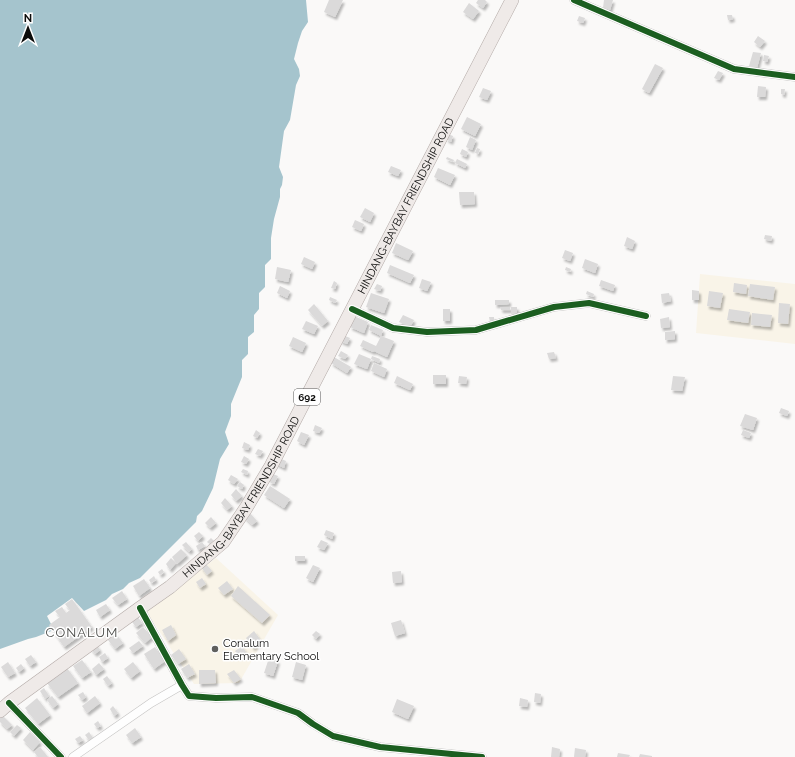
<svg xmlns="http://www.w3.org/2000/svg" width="795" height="757" font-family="Raleway,sans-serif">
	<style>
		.education { fill: #f9f4e8 }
		.water { fill: #a5c4cd }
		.building { fill: #dbdada; filter: url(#shadow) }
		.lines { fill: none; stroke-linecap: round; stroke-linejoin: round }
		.minor-casing { stroke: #c4c3c2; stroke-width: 9 }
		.primary-casing { stroke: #b3aaa7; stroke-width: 14 }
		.minor { stroke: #fefefe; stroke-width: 8 }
		.primary { stroke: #efeae8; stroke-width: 13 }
		.cycleway-casing { stroke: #fff; stroke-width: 8 }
		.cycleway { stroke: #1b5e20; stroke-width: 6 }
		.poi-dot { fill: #5f5f5e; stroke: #fff; stroke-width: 1.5 }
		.labels { text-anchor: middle; stroke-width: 3; stroke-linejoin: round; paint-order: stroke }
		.shield { fill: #fff; stroke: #555554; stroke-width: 1 }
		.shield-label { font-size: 10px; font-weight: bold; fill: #0c0c0b }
		.street-label { font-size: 11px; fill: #0c0c0b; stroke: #fff }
		.poi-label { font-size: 11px; fill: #0c0c0b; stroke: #fff; text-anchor: start }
		.quarter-label { font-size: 13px; letter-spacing: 1px; fill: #4b4b48; stroke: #fff }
	</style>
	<defs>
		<filter id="shadow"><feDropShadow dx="2" dy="3" stdDeviation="1" flood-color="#0004"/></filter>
	</defs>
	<rect width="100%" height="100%" fill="#faf9f8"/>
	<g class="education">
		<polygon points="700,274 795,284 795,344 696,333"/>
		<polygon points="216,558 278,615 239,683 194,684 146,611"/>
	</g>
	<polygon class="water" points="0,0 306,0 308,22 302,31 298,43 294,59 299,69 300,76 296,85 290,120 284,131 279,167 283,177 282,185 280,189 280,197 274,219 271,238 271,259 265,265 265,287 259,293 259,309 254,315 254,332 248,337 248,354 242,360 242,377 231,404 231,416 225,432 229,444 220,459 213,488 202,511 197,516 196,522 140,578 129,583 123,589 112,594 106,600 84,611 72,598 47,616 54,630 36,637 28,639 0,649"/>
	<g class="building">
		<polygon points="329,0 343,0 335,17 324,12"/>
		<polygon points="478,0 485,0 487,2 483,8 476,3"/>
		<polygon points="604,0 613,0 610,10 603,8"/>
		<polygon points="469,3 479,11 473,19 463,12"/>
		<polygon points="727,15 732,15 733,19 728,20"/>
		<polygon points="579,16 585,18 583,23 577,21"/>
		<polygon points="758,36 765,41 760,47 754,42"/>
		<polygon points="753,52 761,53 757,68 749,66"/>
		<polygon points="764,55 769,56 767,62 763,61"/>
		<polygon points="655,64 663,68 649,93 642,89"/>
		<polygon points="718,71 723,73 719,80 714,78"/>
		<polygon points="758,86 766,87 765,97 757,97"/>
		<polygon points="483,88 491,91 487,100 479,97"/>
		<polygon points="781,89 785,89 784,95 781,94"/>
		<polygon points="467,117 481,124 475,136 461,129"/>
		<polygon points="448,134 453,136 451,142 446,139"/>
		<polygon points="470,137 476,140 472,150 466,147"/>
		<polygon points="477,148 480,149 478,154 475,153"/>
		<polygon points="462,149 468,152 466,157 460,154"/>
		<polygon points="447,157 454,160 453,162 446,159"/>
		<polygon points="457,159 467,164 465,168 455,163"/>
		<polygon points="391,166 401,170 398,176 388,172"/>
		<polygon points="438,168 455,175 450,185 434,177"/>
		<polygon points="459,192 474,192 475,204 460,205"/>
		<polygon points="365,208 374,213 370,222 360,217"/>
		<polygon points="355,220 364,224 361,231 352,227"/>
		<polygon points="765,235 772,236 771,241 764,239"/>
		<polygon points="627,237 635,241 632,249 624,246"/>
		<polygon points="396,243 413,251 408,260 392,253"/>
		<polygon points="565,250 573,253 570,261 562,258"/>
		<polygon points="304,257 315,262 312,269 301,264"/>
		<polygon points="585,259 598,264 595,273 582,268"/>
		<polygon points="390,265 414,275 410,283 387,273"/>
		<polygon points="277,267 291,270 288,282 275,279"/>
		<polygon points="566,267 571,269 570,272 565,270"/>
		<polygon points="422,279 431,282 427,291 419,288"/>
		<polygon points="601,280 615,285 613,291 599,286"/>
		<polygon points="334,281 337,283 335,289 331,288"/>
		<polygon points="734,283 747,285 746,294 733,292"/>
		<polygon points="377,284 382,286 380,291 374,289"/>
		<polygon points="750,284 775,287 773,300 748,296"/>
		<polygon points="280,286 290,291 287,298 277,293"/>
		<polygon points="692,290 699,291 699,300 692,300"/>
		<polygon points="587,291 594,294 593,297 586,294"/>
		<polygon points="709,291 723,293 720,308 707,306"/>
		<polygon points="371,293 389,299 384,313 366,307"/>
		<polygon points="669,293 671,301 662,303 661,294"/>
		<polygon points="330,297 337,300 335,303 329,300"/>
		<polygon points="495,300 509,300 509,304 495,305"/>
		<polygon points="779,303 790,304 788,324 778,323"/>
		<polygon points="314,304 328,321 322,326 308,310"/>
		<polygon points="500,307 510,307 510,310 501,310"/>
		<polygon points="511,307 517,307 517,313 511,314"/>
		<rect x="443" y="309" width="7" height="12"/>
		<polygon points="729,309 750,312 748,323 727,320"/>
		<polygon points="752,313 772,315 770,327 751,325"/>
		<polygon points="403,315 414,320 410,327 399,322"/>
		<polygon points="354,316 368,322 364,333 350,327"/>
		<polygon points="489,317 494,317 494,322 490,322"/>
		<polygon points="669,317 670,327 661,328 660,319"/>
		<polygon points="306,321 318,326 314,334 302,329"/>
		<polygon points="371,325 383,330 381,336 369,330"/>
		<polygon points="675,331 675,339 665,340 665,332"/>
		<polygon points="343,335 350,338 347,344 340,341"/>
		<polygon points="381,336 394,341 387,357 374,351 373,352 360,346 363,340 376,346"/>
		<polygon points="293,337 306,343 302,352 289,346"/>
		<polygon points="341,351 348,355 345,359 338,356"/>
		<polygon points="554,352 556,358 549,359 547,353"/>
		<polygon points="359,354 371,359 367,369 354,364"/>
		<polygon points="372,356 380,359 379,363 371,359"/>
		<polygon points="334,357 351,367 347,373 331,363"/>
		<polygon points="374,363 387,369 384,377 371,371"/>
		<rect x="433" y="375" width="13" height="9"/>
		<polygon points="397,376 413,384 410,390 394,383"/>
		<polygon points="459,376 467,377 466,384 458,383"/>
		<polygon points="673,376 685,377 682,391 671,390"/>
		<polygon points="781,408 789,411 787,416 779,413"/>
		<polygon points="745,414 757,418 753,430 740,426"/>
		<polygon points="315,425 322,428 319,433 313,431"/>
		<polygon points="256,430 260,433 257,438 253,436"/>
		<polygon points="743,430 751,433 749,438 741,435"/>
		<polygon points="301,432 309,435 304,445 297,441"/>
		<polygon points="244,442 250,445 248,450 242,448"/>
		<polygon points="258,449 263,451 260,456 255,454"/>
		<polygon points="244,456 249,459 246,464 241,462"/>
		<polygon points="279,458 286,461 284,468 276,464"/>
		<polygon points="243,469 248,471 247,475 241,472"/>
		<polygon points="273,474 278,476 274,484 269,482"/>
		<polygon points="231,475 238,479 234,484 228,480"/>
		<polygon points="240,482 244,485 242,489 237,486"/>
		<polygon points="270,486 290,499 284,508 264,495"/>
		<polygon points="236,489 242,496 236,501 231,495"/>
		<polygon points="225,498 232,506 227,510 221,503"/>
		<polygon points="249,512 257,521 252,525 244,517"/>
		<polygon points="211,517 216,523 210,528 205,523"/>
		<polygon points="326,530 334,533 332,539 324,535"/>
		<polygon points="199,532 203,536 198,541 194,536"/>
		<polygon points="211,538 215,542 211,545 207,542"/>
		<polygon points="321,540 328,543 324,550 317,547"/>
		<polygon points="186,542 192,549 189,552 182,545"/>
		<polygon points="202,542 205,546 198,550 196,546"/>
		<polygon points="181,549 187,555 177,564 172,557"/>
		<rect x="295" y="556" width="10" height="5"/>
		<polygon points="171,558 176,563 170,570 166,564"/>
		<polygon points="206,564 212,571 207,575 201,567"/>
		<polygon points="313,565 320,568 313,582 306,578"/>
		<polygon points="162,569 164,572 160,575 158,572"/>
		<polygon points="401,571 402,582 393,583 392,572"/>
		<polygon points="154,576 156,580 151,583 149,580"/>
		<polygon points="202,578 206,584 200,588 196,582"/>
		<polygon points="144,579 150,588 139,596 133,586"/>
		<polygon points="227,581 233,589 224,595 218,588"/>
		<polygon points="238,586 270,615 262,623 231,596"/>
		<polygon points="122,591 127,599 118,605 112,598"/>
		<polygon points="72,599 92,627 64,647 49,625 60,617 55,611 62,607 66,613 70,610 65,604"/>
		<polygon points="106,604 110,610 100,617 96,610"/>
		<polygon points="138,617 142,623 136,627 132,622"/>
		<polygon points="401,620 405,633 395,636 391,623"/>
		<polygon points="171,625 176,635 168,641 162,630"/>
		<polygon points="143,627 152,637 145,643 136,633"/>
		<polygon points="254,631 262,642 253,648 246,638"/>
		<polygon points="316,631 320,634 316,639 312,635"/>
		<polygon points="116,634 123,643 115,649 108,640"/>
		<polygon points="139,641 143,646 133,653 129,648"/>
		<polygon points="96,644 100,650 95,654 90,648"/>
		<polygon points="242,646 246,652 239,657 235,651"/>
		<polygon points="155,647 165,661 154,669 144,654"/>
		<polygon points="179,649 186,659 178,664 171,655"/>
		<polygon points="105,653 108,658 102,662 99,657"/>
		<polygon points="31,655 36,662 30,666 25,659"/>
		<polygon points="269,658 278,661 273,676 264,673"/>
		<polygon points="82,660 91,672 82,678 73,666"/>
		<polygon points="8,662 15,673 8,677 1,667"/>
		<polygon points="133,662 140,671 131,678 124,669"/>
		<polygon points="296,662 306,665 302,680 292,677"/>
		<polygon points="99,663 104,669 96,675 92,669"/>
		<polygon points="21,664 24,668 19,672 16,668"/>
		<polygon points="189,664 195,674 187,678 181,669"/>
		<polygon points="67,668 78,683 58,697 47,683"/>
		<polygon points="199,670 215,670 216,683 199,684"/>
		<polygon points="234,670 241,679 234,683 227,674"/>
		<polygon points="107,676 112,683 108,686 103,679"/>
		<polygon points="44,688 49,696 45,699 40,691"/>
		<polygon points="83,692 86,697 82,700 78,695"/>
		<polygon points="535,693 541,694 540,703 534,702"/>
		<polygon points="52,696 58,704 53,708 47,700"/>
		<polygon points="95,696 100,703 87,713 82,706"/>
		<polygon points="37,698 50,715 38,724 25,708"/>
		<polygon points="520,698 528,700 527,707 519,706"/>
		<polygon points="397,699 414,706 408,719 392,712"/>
		<polygon points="113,706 118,713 114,716 110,709"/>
		<polygon points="3,716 12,725 7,729 0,722 0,718"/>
		<polygon points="98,721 101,726 97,728 94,724"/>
		<polygon points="17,725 21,728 14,736 10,732"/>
		<polygon points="135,728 141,737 132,743 126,735"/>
		<polygon points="30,732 40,742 33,750 23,740"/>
		<polygon points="89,732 93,738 89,740 85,735"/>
		<polygon points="80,736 83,740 78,743 75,739"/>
		<polygon points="40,747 48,757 38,757 34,752"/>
		<polygon points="552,747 560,749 559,757 551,757"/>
		<polygon points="575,748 586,750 585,757 574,757"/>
		<polygon points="618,753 630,755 629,757 617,757"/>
		<polygon points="640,754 652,756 652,757 639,757"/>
	</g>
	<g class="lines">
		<g class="minor-casing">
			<g id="minor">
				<polyline points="574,0 734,69 795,77"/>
				<polyline points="352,309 393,328 427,332 476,330 554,307 589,303 646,316"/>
				<polyline points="140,608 182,685 189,696 216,698 252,697 298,713 313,724 333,736 380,747 482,757"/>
				<polyline points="9,703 61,757"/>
				<polyline points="73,757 151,703 182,685"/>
			</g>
		</g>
		<g class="primary-casing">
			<g id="primary">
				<path id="s1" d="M 0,711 L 9,703 L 140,608 L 170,587 L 223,542 L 246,508 L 271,466 L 512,0"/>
			</g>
		</g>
		<use href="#minor" class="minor"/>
		<use href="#primary" class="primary"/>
		<g class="cycleway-casing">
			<g id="cycleway">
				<polyline points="574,0 734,69 795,77"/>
				<polyline points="352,309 393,328 427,332 476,330 554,307 589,303 646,316"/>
				<polyline points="140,608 182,685 189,696 216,698 252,697 298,713 313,724 333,736 380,747 482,757"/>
				<polyline points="9,703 61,757"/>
			</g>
		</g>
		<use href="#cycleway" class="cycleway"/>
	</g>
	<circle class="poi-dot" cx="215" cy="649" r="4"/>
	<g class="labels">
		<rect class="shield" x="294" y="389" width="26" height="16" rx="3"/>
		<g class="shield-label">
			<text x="307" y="401">692</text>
		</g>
		<g class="street-label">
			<text dy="4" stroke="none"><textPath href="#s1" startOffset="663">HINDANG-BAYBAY FRIENDSHIP ROAD</textPath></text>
			<text dy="4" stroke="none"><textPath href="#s1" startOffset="327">HINDANG-BAYBAY FRIENDSHIP ROAD</textPath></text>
		</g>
		<g class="poi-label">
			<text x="223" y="647">Conalum<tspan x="223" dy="13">Elementary School</tspan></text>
		</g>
		<g class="quarter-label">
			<text x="82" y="637">CONALUM</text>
		</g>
	</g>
	<g transform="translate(28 28)" stroke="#ffffff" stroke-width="3" paint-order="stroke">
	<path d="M0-3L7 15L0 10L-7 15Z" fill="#0c0c0b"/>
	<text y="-6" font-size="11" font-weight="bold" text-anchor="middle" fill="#0c0c0b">N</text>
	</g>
</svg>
